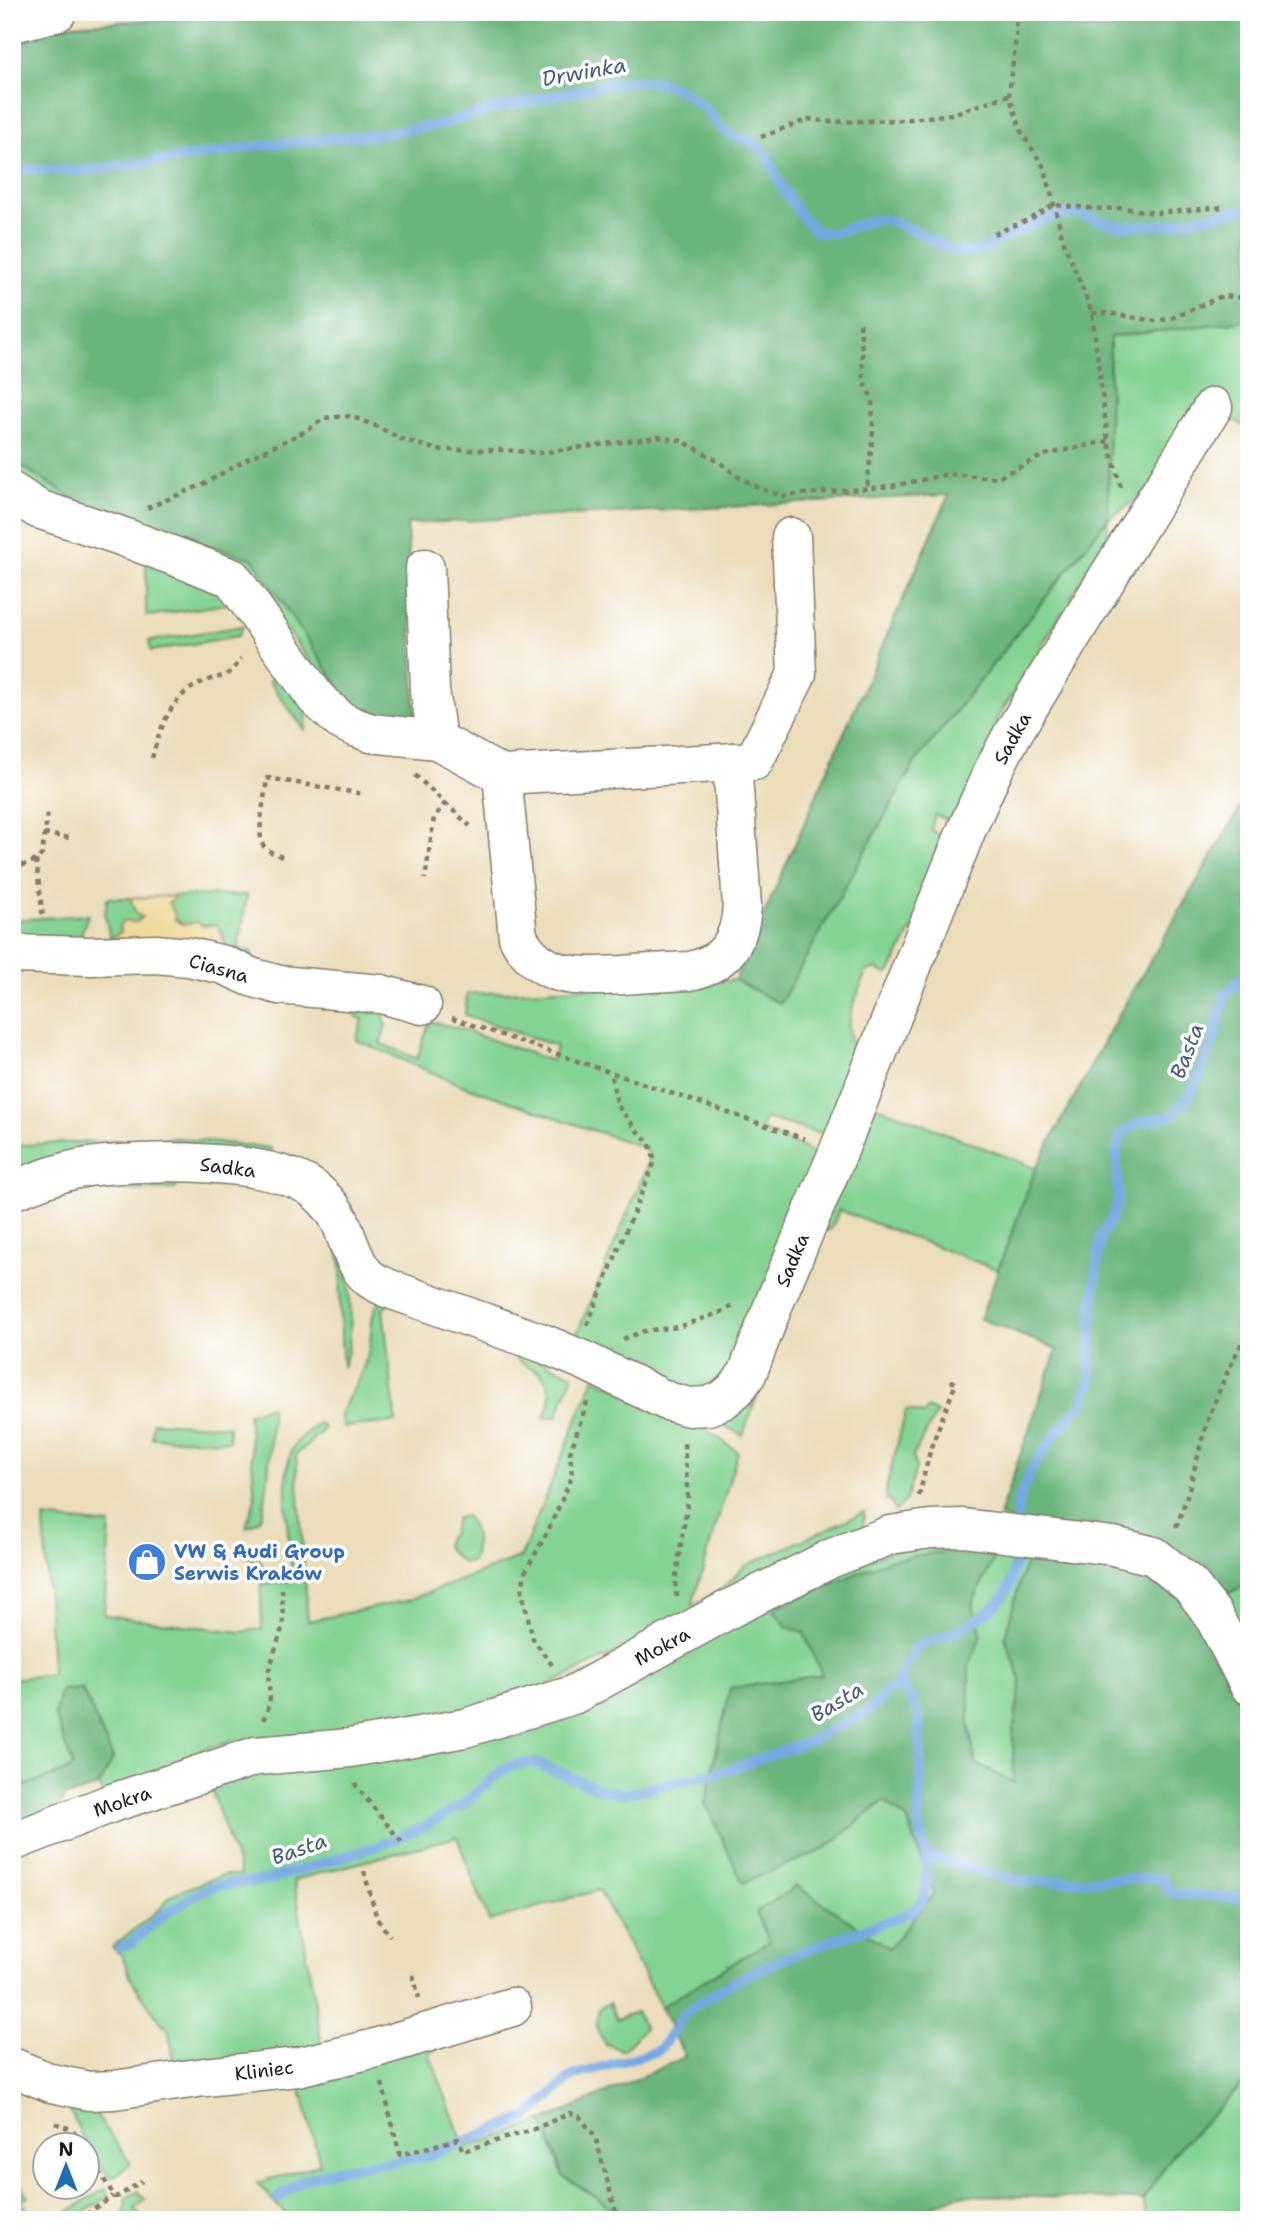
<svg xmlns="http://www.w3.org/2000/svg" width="1261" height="2232" font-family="'Shantell Sans',sans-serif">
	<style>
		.green { fill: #83d392; stroke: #507857; stroke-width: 2 }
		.forest { fill: #6ab57c; stroke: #43684c; stroke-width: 2 }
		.sand { fill: #eeda9e; stroke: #857b5d; stroke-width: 2 }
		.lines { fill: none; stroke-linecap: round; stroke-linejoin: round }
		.stream { stroke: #75a7e1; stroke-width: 10 }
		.minor-casing { stroke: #847c6b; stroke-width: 41 }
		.path { stroke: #847c6b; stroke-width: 4.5; stroke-dasharray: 5 5; stroke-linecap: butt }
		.minor { stroke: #fff; stroke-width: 38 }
		.labels { text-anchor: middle; stroke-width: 7; stroke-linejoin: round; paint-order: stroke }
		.street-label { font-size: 19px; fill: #1c1c1c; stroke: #fff }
		.shop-label { font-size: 19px; font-weight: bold; fill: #366cbe; stroke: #fff; text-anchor: start }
		.water-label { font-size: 21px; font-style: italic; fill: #445b75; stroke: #fff }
	</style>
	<rect width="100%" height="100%" fill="#fff"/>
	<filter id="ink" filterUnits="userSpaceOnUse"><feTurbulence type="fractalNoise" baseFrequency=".0143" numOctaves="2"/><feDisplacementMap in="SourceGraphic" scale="14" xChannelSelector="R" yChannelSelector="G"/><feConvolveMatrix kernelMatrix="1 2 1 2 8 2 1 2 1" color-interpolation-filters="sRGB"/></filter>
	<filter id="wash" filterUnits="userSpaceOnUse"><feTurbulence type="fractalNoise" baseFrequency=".00686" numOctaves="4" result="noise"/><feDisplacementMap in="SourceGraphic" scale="28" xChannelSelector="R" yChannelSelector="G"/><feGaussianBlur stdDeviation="1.57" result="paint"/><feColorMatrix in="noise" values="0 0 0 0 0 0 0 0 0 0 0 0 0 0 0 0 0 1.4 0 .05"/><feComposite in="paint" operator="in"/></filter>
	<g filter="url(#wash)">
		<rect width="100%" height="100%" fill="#ebddba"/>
		<g class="green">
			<polygon points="1249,320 1249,429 1226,415 1136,500 1108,519 1107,538 1071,598 1081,605 1074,615 1062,612 996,721 999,739 958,824 935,815 931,830 943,838 929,873 922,910 890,972 886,974 876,969 866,971 851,1012 849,1027 854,1074 831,1130 817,1133 765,1118 761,1130 806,1149 819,1160 747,1353 698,1397 573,1343 649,1162 645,1148 461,1085 356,1040 363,1020 356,1016 353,1007 340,1003 323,1008 324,998 383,1010 386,1026 380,1043 417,1059 429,1023 432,1022 454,1027 552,1061 556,1046 465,1015 467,994 735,980 780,1003 914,764 1108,519 1110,337"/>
			<polygon points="12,460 84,505 253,559 351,705 416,724 416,728 339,703 250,578 12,478"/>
			<polygon points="146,561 242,602 146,616"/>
			<polygon points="243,626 238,636 151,651 149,641"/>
			<path d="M 285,665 C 303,691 311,697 305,730 L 269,681 Z"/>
			<path d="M 247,895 L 238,950 L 253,952 L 251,958 L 227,948 L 221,930 L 212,924 C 200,927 183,928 174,918 L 175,914 L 167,902 L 173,900 L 173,896 Z"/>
			<polygon points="107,898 130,898 136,913 142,917 137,922 122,922 121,932 110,939 105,915"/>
			<polygon points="88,915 79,939 12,943 12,920"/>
			<polygon points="876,1106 1036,1168 998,1270 839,1210 832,1228 815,1236 743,1435 738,1433 710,1417"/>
			<polygon points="176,1138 271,1148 272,1156 12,1177 12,1152 19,1145"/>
			<path d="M 142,1173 C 187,1173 273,1168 309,1198 C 322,1209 329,1222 336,1237 C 343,1252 347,1267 349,1283 C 351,1311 353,1341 343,1368 C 342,1346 340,1325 340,1304 C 340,1291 342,1278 341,1266 C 338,1242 324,1211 302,1199 C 272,1182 215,1183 181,1181 L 175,1189 L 66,1191 L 45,1198 L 45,1190 L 73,1180 Z"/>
			<path d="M 380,1301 L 392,1302 L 383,1309 L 396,1422 L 343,1427 L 340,1414 C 352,1390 366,1370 370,1343 C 372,1328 370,1313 380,1301 Z"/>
			<polygon points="446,1318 573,1375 557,1417 544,1417 550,1403 550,1393 547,1382 540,1372 520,1362 510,1352"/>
			<path d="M 594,1378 L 694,1421 L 738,1452 L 692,1605 L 721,1590 L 745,1566 L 864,1512 L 863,1534 L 499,1709 L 256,1743 C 234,1741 218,1744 198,1752 L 194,1768 L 103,1795 L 99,1786 L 113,1758 L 82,1689 L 66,1748 L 73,1765 L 66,1771 L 12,1790 L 12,1679 L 52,1674 L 44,1518 L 110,1525 L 104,1615 L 240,1632 L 262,1629 L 260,1573 L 254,1561 L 242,1554 L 261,1561 L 263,1584 L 293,1580 C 290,1546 279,1481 292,1450 C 296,1439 309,1431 318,1423 L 322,1424 L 324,1429 L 296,1455 L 308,1621 L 409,1600 L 521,1557 Z"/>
			<path d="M 271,1406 C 271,1426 269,1504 260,1518 C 257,1523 250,1526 246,1527 L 255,1498 L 248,1413 Z"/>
			<polygon points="928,1408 937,1413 913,1456 916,1468 906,1500 895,1512 890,1500 887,1501 886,1489 906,1410 924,1414"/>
			<polygon points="153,1422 229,1426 229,1441 152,1438"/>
			<path d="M 465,1516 C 477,1526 477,1548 472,1562 L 463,1563 L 451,1553 L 445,1545 L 448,1537 L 452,1534 L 456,1518 Z"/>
			<polygon points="938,1541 1126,1564 1160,1579 1184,1600 1146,1580 1108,1570 1027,1556 1005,1637 1022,1681 1013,1733 1014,1784 975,1764 969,1724 969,1665 981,1634 972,1604 995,1554 773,1609 787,1627 804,1633 823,1676 823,1850 884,1801 907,1819 934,1894 889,1949 797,1886 770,1941 661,2007 599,1890 489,1921 457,1837 294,1880 323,2051 176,2069 168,2028 161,2022 133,1983 122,1956 112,1947 160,1909 172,1894 223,1875 241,1875 208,1780 397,1751 890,1551"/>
			<polygon points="1249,1584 1249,1622 1239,1632 1219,1597"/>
			<polygon points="609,2003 616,2019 636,2012 644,2028 630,2044 622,2050 605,2044 596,2027 599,2008"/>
			<polygon points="452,2040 429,2053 465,2148 543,2121 563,2176 598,2198 625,2220 291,2220 257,2183 320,2164 298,2079"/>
			<polygon points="1249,2082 1249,2220 1148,2220 1143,2200 1174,2153 1241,2086"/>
			<polygon points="65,2100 91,2107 131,2164 113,2177 107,2174 82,2136"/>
			<polygon points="12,2171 28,2197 22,2201 33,2220 12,2220"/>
			<polygon points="105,2189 109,2196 73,2220 55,2220"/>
			<path d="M 138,2191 L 145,2200 L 135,2209 L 144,2220 L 123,2220 C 123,2211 127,2206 126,2198 Z"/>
		</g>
		<g class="forest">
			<polygon points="294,12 1047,12 1055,25 1106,30 1188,12 1249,12 1249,320 1110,337 1108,518 914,764 780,1004 735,980 949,495 407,524 416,724 351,705 253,559 84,505 12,460 12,47 62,25"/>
			<polygon points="1249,793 1249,1584 1219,1597 999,1516 1057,1349 980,1319 1036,1168 1119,1014"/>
			<polygon points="960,1549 996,1554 972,1604 982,1634 969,1665 969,1724 975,1763 1014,1783 1013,1733 1021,1681 1005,1637 1027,1556 1108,1570 1147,1580 1184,1600 1249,1719 1249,2082 1240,2086 1174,2153 1143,2200 959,2195 900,2220 625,2220 598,2198 563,2176 543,2121 685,2057 661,2007 769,1941 756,1912 797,1886 889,1948 934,1894 907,1819 884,1801 823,1850 743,1883 705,1803 730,1688 822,1675 804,1633 787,1627 773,1609 888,1560"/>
			<polygon points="82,1689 113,1758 99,1786 65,1797 56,1813 12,1829 12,1790 66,1771 73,1765 54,1714 61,1690"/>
		</g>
		<path class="sand" d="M 173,896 L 173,900 L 168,902 L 175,914 L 174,918 C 180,927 188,924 197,922 L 203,926 L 217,925 L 227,948 L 110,939 L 121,932 L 119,927 L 122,922 L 137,922 L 142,917 L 136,913 L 130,898 Z"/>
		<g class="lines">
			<g class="stream">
				<polyline points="12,169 81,171 197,156 256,146 379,134 442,124 497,108 605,85 632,81 659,82 679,89 706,109 722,129 738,138 748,139 766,154 782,187 798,212 816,232 834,233 872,220 885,219 920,233 951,251 974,252 988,247 1036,222 1061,215 1076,214 1120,226 1165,225 1249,208"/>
				<polyline points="1016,1528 1018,1502 1033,1466 1056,1434 1084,1401 1090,1383 1092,1319 1100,1238 1112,1217 1118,1201 1117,1149 1122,1133 1138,1123 1171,1116 1189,1097 1213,1045 1225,994 1249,970"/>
				<polyline points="926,1855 998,1876 1027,1882 1162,1878 1170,1893 1249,1899"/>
				<path d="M 120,1948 L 131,1943 L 166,1913 L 202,1891 L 220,1885 L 267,1880 L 378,1846 L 426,1826 L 464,1804 L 494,1777 L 511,1766 L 533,1762 L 603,1790 L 625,1794 L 725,1771 L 808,1742 L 870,1710 L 899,1680 L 916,1647 C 949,1634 1004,1616 1013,1576 C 1015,1566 1014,1554 1015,1543"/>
				<path d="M 278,2198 L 302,2180 L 337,2169 L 425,2157 L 528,2117 L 572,2076 L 657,2051 C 671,2040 676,2019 690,2009 C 759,1960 835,1942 912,1912 L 922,1902 L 927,1885 L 926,1855 L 918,1821 L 921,1775 L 919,1714 L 899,1680"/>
			</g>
		</g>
	</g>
	<g filter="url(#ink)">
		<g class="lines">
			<g class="minor-casing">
				<g id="minor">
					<polyline points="12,23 57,12"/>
					<polyline points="12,492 38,509 118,535 232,578 316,698 340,720 352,726 371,733 437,740 502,775 754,761 797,674 791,537"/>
					<polyline points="425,568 430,690 437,740"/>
					<path d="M 502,775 L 518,937 C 541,981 581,977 624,975 C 646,973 668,972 690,971 C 726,963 740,941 742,906 L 732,762"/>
					<polyline points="12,954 91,956 155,954 189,957 224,965 251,977 279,985 381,994 422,1005"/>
					<path d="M 12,1191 C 37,1181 62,1171 88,1167 C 140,1160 277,1156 317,1192 C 326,1200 335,1210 340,1221 C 348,1238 354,1266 369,1278 C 374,1282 381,1285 387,1288 L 542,1343 L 585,1361 L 667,1401 L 689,1407 L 708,1406 L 723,1400 L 736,1389 L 747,1374 L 775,1301 L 839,1150 L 966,831 L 993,771 L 1012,735 L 1082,619 L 1213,407"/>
					<polyline points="12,1842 112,1803 256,1756 350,1748 465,1728 573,1695 731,1608 832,1558 890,1535 930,1529 963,1528 1113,1546 1154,1556 1190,1585 1212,1613 1249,1685"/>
					<polyline points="12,2067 51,2083 89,2091 114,2090 205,2077 297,2067 372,2049 512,2007"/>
				</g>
			</g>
			<g class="path">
				<polyline points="1015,12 1017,29 1009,95 1022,133 1045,169 1063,240 1092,313 1108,441 1121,488"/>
				<polyline points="761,137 809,119 830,122 903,120 952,114 1009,95"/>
				<polyline points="994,234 1030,219 1053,205 1102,209 1123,208 1156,213 1224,207"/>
				<polyline points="1092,313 1108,313 1154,321 1170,319 1222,296 1249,298"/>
				<polyline points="860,323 864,382 872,399 873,431 867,488"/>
				<polyline points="147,508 204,484 247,459 304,432 325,418 350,416 374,425 401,439 438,450 506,450 539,453 658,437 683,441 721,463 737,476 761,489 783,496 893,486 949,474 997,478 1044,455 1108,441"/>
				<path d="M 152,758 C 160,729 170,696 201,683 C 223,672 223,684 241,659"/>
				<polyline points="415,775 445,803 434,818 425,879"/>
				<polyline points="445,803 470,826"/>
				<polyline points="44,834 70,838"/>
				<path d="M 282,857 C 275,854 267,851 263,845 C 256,833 266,792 267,778 L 364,794"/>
				<polyline points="36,860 43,918"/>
				<polyline points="12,869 37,860 42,854 48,809"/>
				<polyline points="452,1018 805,1139"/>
				<polyline points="587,1325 655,1161 649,1142 638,1132 618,1106 612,1081 613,1073"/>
				<polyline points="623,1339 644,1331 678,1327 719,1313 735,1305"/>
				<polyline points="919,1496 931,1447 956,1383 946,1379"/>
				<path d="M 1176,1527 C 1190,1494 1196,1458 1207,1423 C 1218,1391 1233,1359 1249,1329"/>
				<polyline points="677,1597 675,1582 688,1500 684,1443"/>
				<polyline points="552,1665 533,1639 522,1592 525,1572 547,1533 572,1477 570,1453 587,1402"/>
				<polyline points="263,1720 267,1713 270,1698 268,1673 283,1625 282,1589"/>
				<polyline points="355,1783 356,1786 404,1845"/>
				<polyline points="364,1871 377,1919 390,1936"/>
				<polyline points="413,1975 419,1998"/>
				<polyline points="382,2083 400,2155 458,2139 463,2151 532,2130 570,2113 579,2116 595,2136 618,2220"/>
				<polyline points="55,2123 73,2130 82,2144"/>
				<polyline points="88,2154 115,2197 119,2196 142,2181"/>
				<polyline points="78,2220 113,2196"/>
			</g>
			<use href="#minor" class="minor"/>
		</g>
	</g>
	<defs>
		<g id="shop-disc" transform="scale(2.0125)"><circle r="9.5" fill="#3f7fe0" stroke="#fff"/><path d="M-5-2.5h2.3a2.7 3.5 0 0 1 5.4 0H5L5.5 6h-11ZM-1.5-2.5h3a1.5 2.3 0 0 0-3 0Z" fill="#fff"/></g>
	</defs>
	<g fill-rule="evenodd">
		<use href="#shop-disc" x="147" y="1562"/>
	</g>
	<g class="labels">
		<g class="street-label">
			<text transform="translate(1012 738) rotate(-61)" y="7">Sadka</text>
			<text transform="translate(219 968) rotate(16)" y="7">Ciasna</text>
			<text transform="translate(228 1167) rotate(7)" y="7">Sadka</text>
			<text transform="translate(792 1260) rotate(-67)" y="7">Sadka</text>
			<text transform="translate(662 1646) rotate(-29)" y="7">Mokra</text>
			<text transform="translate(122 1801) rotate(-19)" y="7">Mokra</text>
			<text transform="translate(264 2070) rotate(-7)" y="7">Kliniec</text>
		</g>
		<g class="shop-label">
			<text x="174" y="1558">VW &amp; Audi Group<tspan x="174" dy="22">Serwis Kraków</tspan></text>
		</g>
		<g class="water-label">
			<text transform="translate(584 72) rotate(-10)" y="7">Drwinka</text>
			<text transform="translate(1187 1051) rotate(-69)" y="7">Basta</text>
			<text transform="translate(837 1702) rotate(-31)" y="7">Basta</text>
			<text transform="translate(299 1849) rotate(-19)" y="7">Basta</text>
		</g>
	</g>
	<rect width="1261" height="2232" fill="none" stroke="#fff" stroke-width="42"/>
	<g transform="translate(66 2166)"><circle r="33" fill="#ffffff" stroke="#a4a4a4" stroke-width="2"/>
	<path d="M0-5L12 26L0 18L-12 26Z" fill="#1f6fb2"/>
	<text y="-10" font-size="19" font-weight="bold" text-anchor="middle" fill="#1c1c1c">N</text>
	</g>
</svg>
